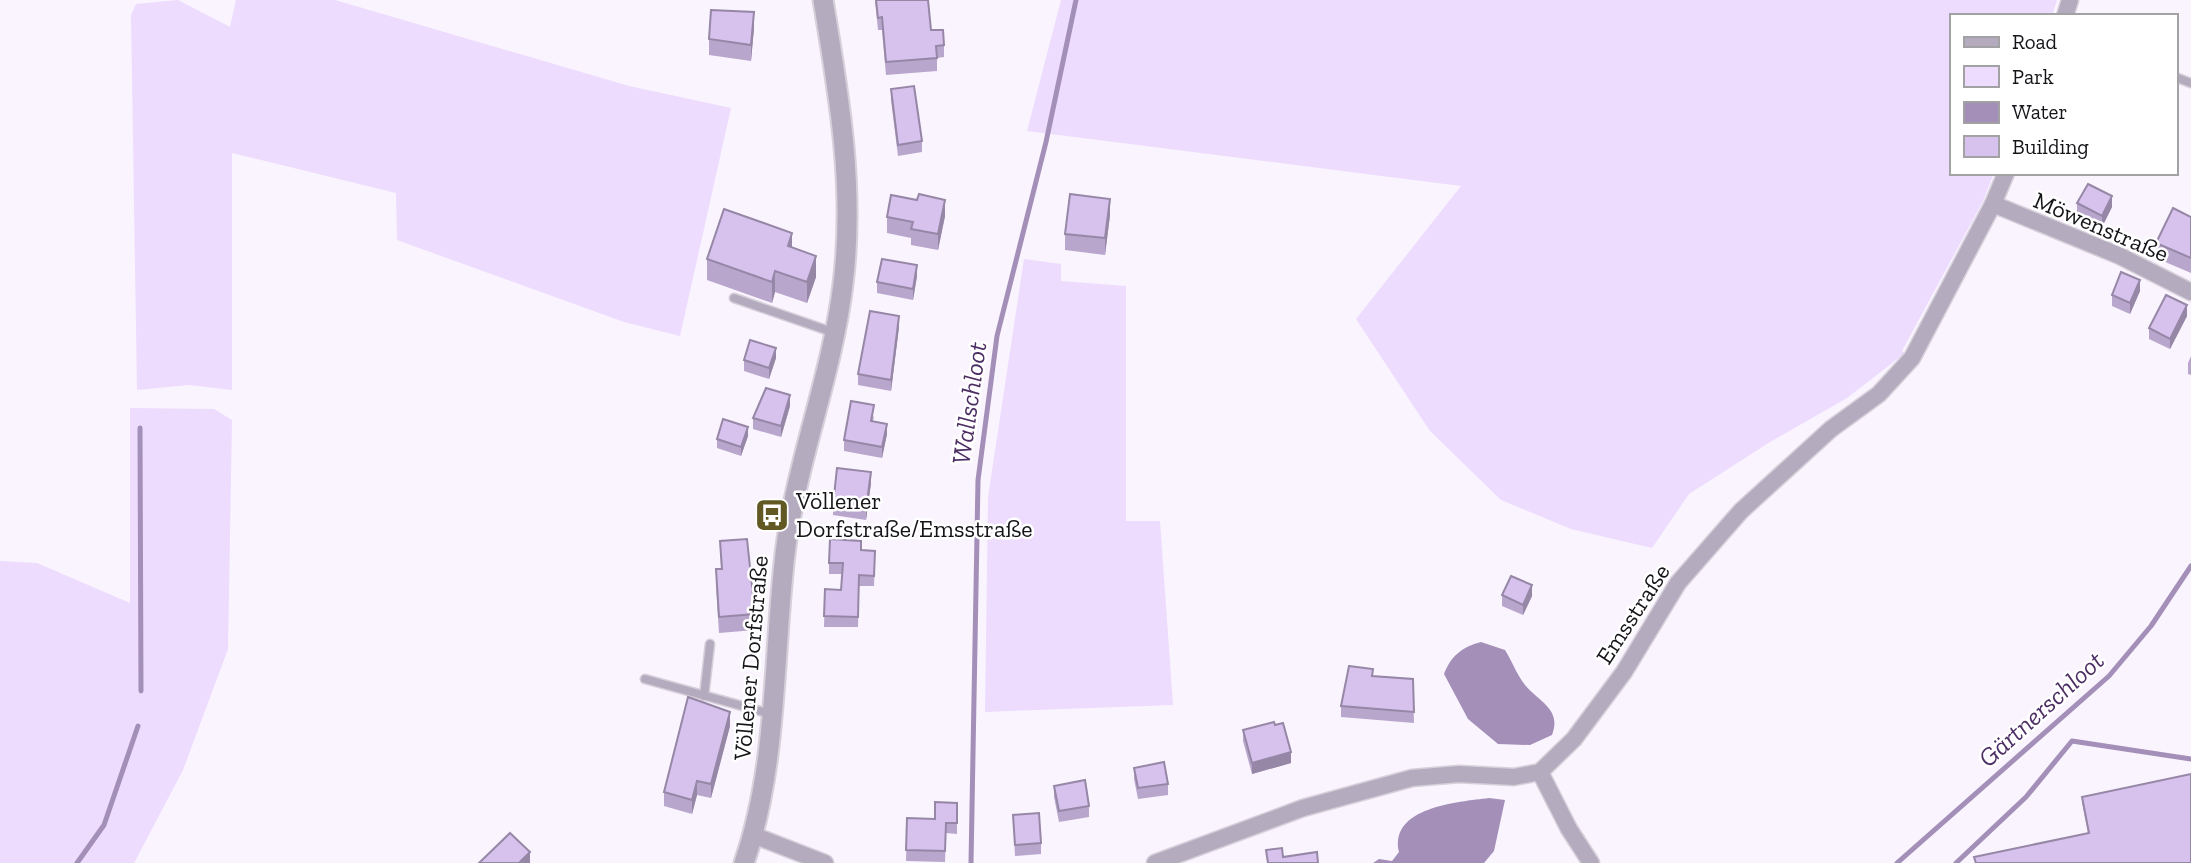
<svg xmlns="http://www.w3.org/2000/svg" width="2191" height="863" font-family="'Zilla Slab',serif">
	<style>
		.green { fill: #eddcfe }
		.water { fill: #a48fb9 }
		.lines { fill: none; stroke-linecap: round; stroke-linejoin: round }
		.stream { stroke: #a48fb9; stroke-width: 5 }
		.service-casing { stroke: #d5d0d9; stroke-width: 11 }
		.minor-casing { stroke: #d5d0d9; stroke-width: 19 }
		.tertiary-casing { stroke: #d5d0d9; stroke-width: 23 }
		.service { stroke: #b5abbf; stroke-width: 8 }
		.minor { stroke: #b5abbf; stroke-width: 16 }
		.tertiary { stroke: #b5abbf; stroke-width: 19 }
		.wall { fill: #b9a6cc }
		.shaded-wall { fill: #9687a6 }
		.building { fill: #d7c1ed; stroke: #9687a6; stroke-width: 2 }
		.labels { text-anchor: middle; stroke-width: 5; stroke-linejoin: round; paint-order: stroke }
		.street-label { font-size: 24px; fill: #161419; stroke: #fff }
		.poi-label { font-size: 24px; fill: #161419; stroke: #fff; text-anchor: start }
		.water-label { font-size: 26px; font-style: italic; fill: #4c2e64; stroke: #fff }
	</style>
	<rect width="100%" height="100%" fill="#f9f4fe"/>
	<g class="green">
		<polygon points="178,0 230,27 236,0 335,0 629,86 731,108 680,336 624,322 397,240 396,193 232,153 232,390 189,385 137,390 131,15 136,4"/>
		<polygon points="1061,0 2057,0 2052,16 1951,16 1951,173 1994,173 1983,201 1902,351 1905,353 1847,398 1770,442 1689,494 1652,548 1571,529 1501,500 1430,431 1356,319 1461,186 1027,131"/>
		<polygon points="1024,259 1061,264 1061,281 1126,286 1126,521 1160,521 1173,705 985,712 988,497"/>
		<polygon points="130,408 214,409 232,420 228,649 183,770 134,863 0,863 0,561 37,563 130,603"/>
	</g>
	<g class="water">
		<path d="M 1481,642 L 1505,650 C 1512,661 1517,675 1525,685 C 1539,702 1562,709 1552,735 L 1530,745 L 1498,744 L 1468,719 L 1444,674 C 1451,656 1462,647 1481,642 Z"/>
		<path d="M 1489,798 L 1505,800 L 1494,851 L 1484,863 L 1373,863 L 1379,859 L 1392,861 L 1399,852 C 1389,807 1458,802 1489,798 Z"/>
	</g>
	<g class="lines">
		<g class="stream">
			<polyline points="140,428 141,691"/>
			<polyline points="77,863 104,825 138,726"/>
			<polyline points="971,863 978,480 997,336 1046,142 1076,0"/>
			<polyline points="1897,863 2109,676 2151,626 2191,566"/>
			<polyline points="1956,863 2026,797 2072,741 2191,759"/>
		</g>
		<g class="service-casing">
			<g id="service">
				<polyline points="2175,77 2191,83"/>
				<polyline points="734,298 835,333"/>
				<polyline points="645,679 771,714"/>
				<polyline points="704,696 710,644"/>
			</g>
		</g>
		<g class="minor-casing">
			<g id="minor">
				<polyline points="2065,16 2070,0"/>
				<polyline points="1993,204 2120,256 2191,292"/>
				<polyline points="1540,772 1569,829 1591,863"/>
				<polyline points="753,835 825,863"/>
				<polyline points="1155,863 1303,808 1412,778 1459,774 1514,777 1540,772 1574,739 1624,672 1678,583 1741,511 1831,429 1879,394 1912,358 1993,204 2006,173"/>
			</g>
		</g>
		<g class="tertiary-casing">
			<path id="tertiary" d="M 744,863 C 778,764 773,657 785,554 C 796,462 832,376 843,284 C 855,188 839,95 823,0"/>
		</g>
		<use href="#service" class="service"/>
		<use href="#minor" class="minor"/>
		<use href="#tertiary" class="tertiary"/>
	</g>
	<g class="wall">
		<polygon points="875,0 928,0 931,30 944,45 944,57 937,58 937,71 886,75 882,30 878,30"/>
		<polygon points="754,28 751,61 709,55 709,39"/>
		<polygon points="891,89 922,141 922,152 898,156 891,100"/>
		<polygon points="2077,203 2112,207 2102,227 2077,214"/>
		<polygon points="1110,215 1105,255 1065,250 1065,234"/>
		<polygon points="945,216 938,250 911,245 911,238 887,233 887,217"/>
		<polygon points="2191,217 2191,273 2156,258 2156,243"/>
		<polygon points="792,248 816,277 807,303 775,292 772,303 707,280 707,259"/>
		<polygon points="917,276 913,300 877,293 877,282"/>
		<polygon points="2140,291 2130,314 2112,306 2112,295"/>
		<polygon points="2187,316 2170,349 2149,339 2149,328"/>
		<polygon points="899,327 891,391 858,385 858,374"/>
		<polygon points="2191,356 2191,375 2188,374 2188,363"/>
		<polygon points="776,358 769,379 744,371 744,360"/>
		<polygon points="790,406 781,437 753,429 753,418"/>
		<polygon points="874,416 873,421 887,434 882,458 844,451 844,440"/>
		<polygon points="748,436 741,456 717,448 717,439"/>
		<polygon points="871,483 866,520 833,515 833,505"/>
		<polygon points="720,541 755,614 755,630 719,633 716,585 716,569 721,569"/>
		<polygon points="861,550 875,561 874,586 859,586 858,627 824,627 825,589 841,590 842,574 829,574 829,563"/>
		<polygon points="1502,595 1532,596 1523,615 1502,606"/>
		<polygon points="1373,676 1413,679 1414,723 1341,717 1341,706"/>
		<polygon points="730,726 711,798 697,795 692,814 664,806 664,792"/>
		<polygon points="1243,730 1291,763 1252,774 1243,741"/>
		<polygon points="1134,768 1168,784 1168,795 1138,799 1134,779"/>
		<polygon points="1054,786 1089,806 1089,817 1059,822 1054,797"/>
		<polygon points="2082,797 2191,863 1975,863 1974,857 2088,833 2082,802"/>
		<polygon points="957,803 957,834 946,833 945,862 906,861 907,818 935,819"/>
		<polygon points="1013,815 1041,843 1041,854 1015,856"/>
	</g>
	<g class="shaded-wall">
		<polygon points="754,12 754,28 751,61 751,45"/>
		<polygon points="2112,196 2112,207 2102,227 2102,216"/>
		<polygon points="1110,199 1110,215 1105,255 1105,238"/>
		<polygon points="945,200 945,216 938,250 938,234"/>
		<polygon points="792,233 792,254 788,246"/>
		<polygon points="816,256 816,277 807,303 807,282"/>
		<polygon points="917,265 917,276 913,300 913,289"/>
		<polygon points="775,271 775,292 772,303 772,282"/>
		<polygon points="2140,280 2140,291 2130,314 2130,303"/>
		<polygon points="2187,305 2187,316 2170,349 2170,339"/>
		<polygon points="899,316 899,327 891,391 891,380"/>
		<polygon points="776,348 776,358 769,379 769,368"/>
		<polygon points="790,395 790,406 781,437 781,426"/>
		<polygon points="887,424 887,434 882,458 882,447"/>
		<polygon points="748,427 748,436 741,456 741,447"/>
		<polygon points="871,472 871,483 866,520 866,509"/>
		<polygon points="1532,585 1532,596 1523,615 1523,605"/>
		<polygon points="730,712 730,726 711,798 711,784"/>
		<polygon points="1291,752 1291,763 1252,774 1252,763"/>
		<polygon points="697,781 697,795 692,814 692,800"/>
		<polygon points="530,852 530,863 519,863"/>
	</g>
	<g class="building">
		<polygon points="876,0 928,0 931,30 943,30 944,45 936,46 937,58 886,62 882,17 878,18"/>
		<polygon points="711,10 754,12 751,45 709,39"/>
		<polygon points="914,86 922,141 898,145 891,89"/>
		<polygon points="2088,184 2112,196 2102,216 2077,203"/>
		<polygon points="919,194 945,200 938,234 911,229 913,222 887,217 891,195 917,200"/>
		<polygon points="1070,194 1110,199 1105,238 1065,234"/>
		<polygon points="2173,208 2191,217 2191,258 2156,243"/>
		<polygon points="724,209 792,233 788,246 816,256 807,282 775,271 772,282 707,259"/>
		<polygon points="882,259 917,265 913,289 877,282"/>
		<polygon points="2121,272 2140,280 2130,303 2112,295"/>
		<polygon points="2166,295 2187,305 2170,339 2149,328"/>
		<polygon points="870,311 899,316 891,380 858,374"/>
		<polygon points="750,340 776,348 769,368 744,360"/>
		<polygon points="766,388 790,395 781,426 753,418"/>
		<polygon points="851,401 874,405 871,421 887,424 882,447 844,440"/>
		<polygon points="723,419 748,427 741,447 717,439"/>
		<polygon points="837,468 871,472 866,509 833,505"/>
		<polygon points="747,539 755,614 719,617 716,569 722,569 720,541"/>
		<polygon points="830,539 861,541 861,550 875,551 874,576 859,575 858,617 824,616 825,589 841,590 843,563 829,563"/>
		<polygon points="1511,576 1532,585 1523,605 1502,595"/>
		<polygon points="1349,666 1373,669 1372,676 1413,679 1414,712 1341,706"/>
		<polygon points="688,697 730,712 711,784 697,781 692,800 664,792"/>
		<polygon points="1274,722 1275,725 1283,723 1291,752 1252,763 1243,730"/>
		<polygon points="1164,762 1168,784 1138,788 1134,768"/>
		<polygon points="2191,774 2191,863 1976,863 1974,857 2089,833 2082,797"/>
		<polygon points="1085,780 1089,806 1059,811 1054,786"/>
		<polygon points="935,802 957,803 957,823 946,823 945,851 906,850 907,818 935,819"/>
		<polygon points="1039,813 1041,843 1015,845 1013,815"/>
		<polygon points="510,833 530,852 519,863 479,863"/>
		<polygon points="1282,848 1283,857 1317,852 1318,863 1268,863 1266,850"/>
	</g>
	<defs>
		<g id="bus-square" transform="scale(1.75)"><rect x="-9" y="-9" width="18" height="18" rx="4" fill="#625824" stroke="#fff"/><path d="M-5-6H5V4H4V6H2V4H-2V6H-4V4H-5ZM-3.5-4V0h7V-4ZM-3.5 1.2v1.5H-2V1.2ZM2 1.2v1.5H3.5V1.2Z" fill="#fff"/></g>
	</defs>
	<g fill-rule="evenodd">
		<use href="#bus-square" x="772" y="515"/>
	</g>
	<g class="labels">
		<g class="street-label">
			<text transform="translate(2101 227) rotate(23)" y="8">Möwenstraße</text>
			<text transform="translate(1633 614) rotate(-57)" y="8">Emsstraße</text>
			<text transform="translate(751 658) rotate(-85)" y="8">Völlener Dorfstraße</text>
		</g>
		<g class="poi-label">
			<text x="796" y="509">Völlener<tspan x="796" dy="28">Dorfstraße/Emsstraße</tspan></text>
		</g>
		<g class="water-label">
			<text transform="translate(969 403) rotate(-82)" y="9">Wallschloot</text>
			<text transform="translate(2041 709) rotate(-42)" y="9">Gärtnerschloot</text>
		</g>
	</g>
	<rect x="1950" y="14" width="228" height="161" fill="#ffffff" stroke="#a2a1a3" stroke-width="2"/>
	<rect x="1964" y="37" width="35" height="10" fill="#b5abbf" stroke="#a2a1a3" stroke-width="2"/>
	<text x="2012" y="49" font-size="21" fill="#161419">Road</text>
	<rect x="1964" y="66" width="35" height="21" fill="#eddcfe" stroke="#a2a1a3" stroke-width="2"/>
	<text x="2012" y="84" font-size="21" fill="#161419">Park</text>
	<rect x="1964" y="102" width="35" height="21" fill="#a48fb9" stroke="#a2a1a3" stroke-width="2"/>
	<text x="2012" y="119" font-size="21" fill="#161419">Water</text>
	<rect x="1964" y="136" width="35" height="21" fill="#d7c1ed" stroke="#a2a1a3" stroke-width="2"/>
	<text x="2012" y="154" font-size="21" fill="#161419">Building</text>
</svg>
